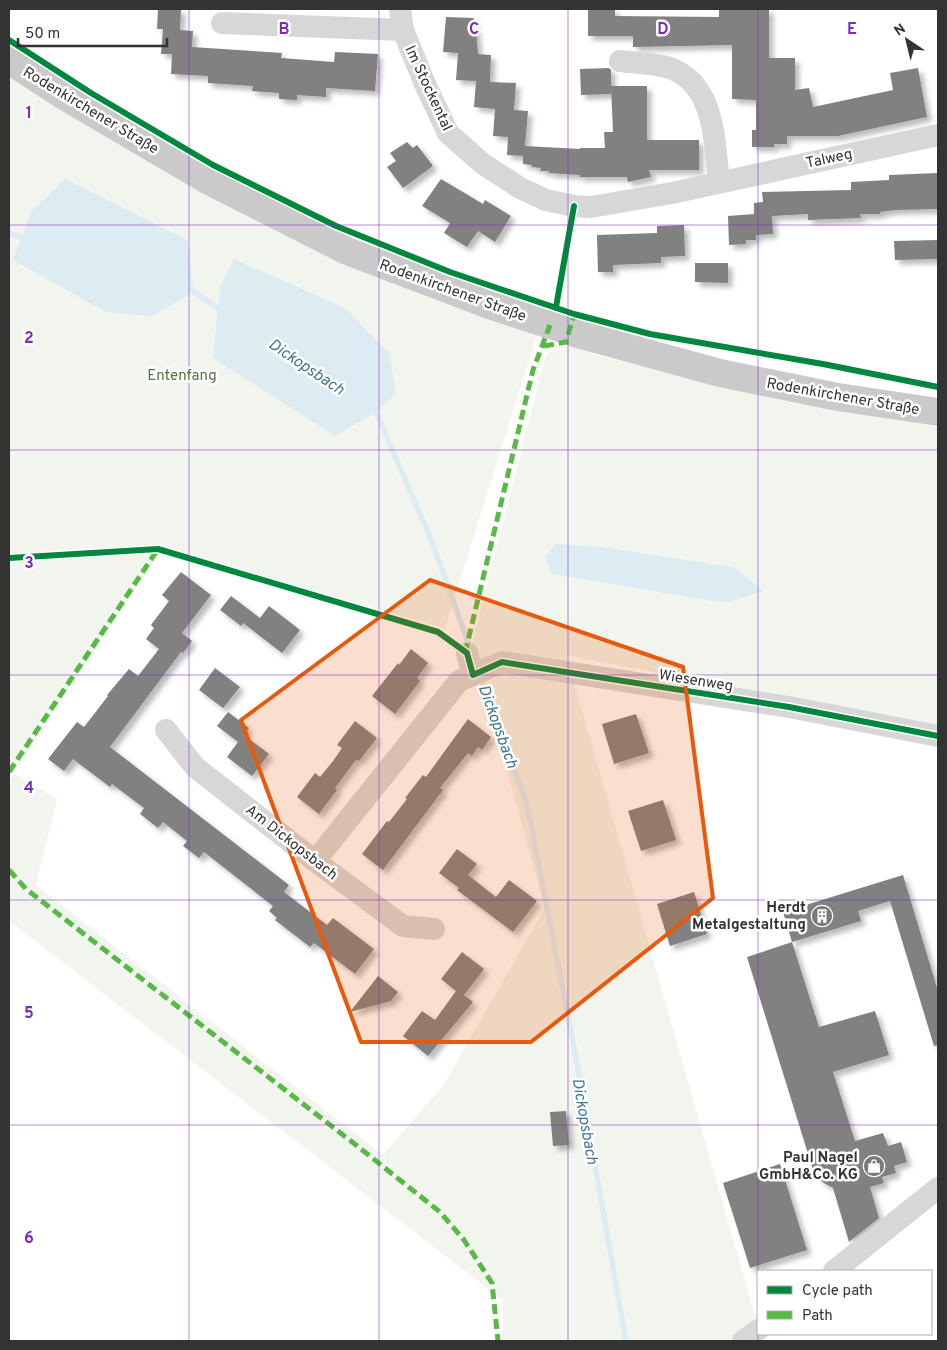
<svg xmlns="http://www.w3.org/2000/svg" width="947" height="1350" font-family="Overpass,sans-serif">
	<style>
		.green { fill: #f1f5ed }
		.water { fill: #ddebf3 }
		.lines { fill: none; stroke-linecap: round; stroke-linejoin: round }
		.stream { stroke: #ddebf3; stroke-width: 5.5 }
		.building { fill: #818181; filter: url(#shadow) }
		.minor { stroke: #d7d7d7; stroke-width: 22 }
		.major { stroke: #cacaca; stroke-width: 28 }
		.quiet { stroke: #58b947; stroke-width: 5; stroke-dasharray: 10 5; stroke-linecap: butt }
		.cycleway-casing { stroke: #fff; stroke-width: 9 }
		.cycleway { stroke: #00873e; stroke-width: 6 }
		.marked { fill: #e8590c; fill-opacity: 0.2; stroke: #e8590c; stroke-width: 4; stroke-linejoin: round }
		.grid { fill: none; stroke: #7b2cbf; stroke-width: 1; stroke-opacity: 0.55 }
		.labels { text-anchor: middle; stroke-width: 5; stroke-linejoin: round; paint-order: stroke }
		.street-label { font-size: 15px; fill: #333; stroke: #fff }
		.park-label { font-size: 15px; fill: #56703f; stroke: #fff }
		.poi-label { font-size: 15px; font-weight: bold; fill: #333; stroke: #fff; text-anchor: end }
		.water-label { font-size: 16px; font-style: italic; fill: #3f7597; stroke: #fff }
		.grid-label { font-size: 16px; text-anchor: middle; font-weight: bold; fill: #7b2cbf; stroke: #fff; stroke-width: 5; stroke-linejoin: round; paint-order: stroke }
	</style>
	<defs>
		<filter id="shadow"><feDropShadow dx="4.5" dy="4.5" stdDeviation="2.5" flood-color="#0004"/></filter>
	</defs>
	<rect width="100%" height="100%" fill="#fff"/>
	<polygon class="green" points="9,71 537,334 445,628 163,548 14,773 57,799 36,885 383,1155 444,1084 545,908 472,644 546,354 567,345 603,357 753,393 938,427 938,725 792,699 566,655 757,1323 733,1341 503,1341 503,1300 9,921 9,782 14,773 9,770"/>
	<g class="water">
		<polygon points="65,179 187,240 194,292 152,316 106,312 13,260 32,211"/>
		<polygon points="234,259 345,308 389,353 396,393 376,412 335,436 213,358 220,287"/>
		<polygon points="555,544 603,547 736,568 763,591 729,602 713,601 552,574 545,558"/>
	</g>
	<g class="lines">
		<g class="stream">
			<polyline points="9,233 29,240"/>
			<polyline points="189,290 194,292 223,311"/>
			<polyline points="370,409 376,412 432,542 470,648"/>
			<polyline points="480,676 527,804 577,1063 626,1341"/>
		</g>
	</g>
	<g class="building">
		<polygon points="158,9 181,9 180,30 193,31 192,47 282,53 281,58 334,62 335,52 378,54 375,91 326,88 326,97 297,95 297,100 279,99 279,93 252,91 253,86 208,83 208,76 171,74 172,54 161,54 163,29 157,29"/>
		<polygon points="588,9 615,9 615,16 719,17 719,9 769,9 769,58 795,58 795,90 809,88 813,107 893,90 890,73 918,68 927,117 838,136 787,136 787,144 774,144 774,147 752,147 752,130 756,130 756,100 732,99 732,45 633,47 633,36 588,36"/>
		<polygon points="446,17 474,18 474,28 476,28 478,54 491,55 490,82 516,83 514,110 528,111 525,146 580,149 580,148 605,148 604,132 613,132 611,87 611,94 581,95 580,69 609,68 611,70 611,86 647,86 647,140 699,140 699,170 649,170 651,177 628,182 627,177 580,177 580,175 549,173 549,171 540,171 541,168 532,167 532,165 523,164 523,156 507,155 508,137 493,136 495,109 474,107 476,81 456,80 458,53 443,52"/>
		<polygon points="407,142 413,148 417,145 433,166 403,188 387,167 396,161 390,153"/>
		<polygon points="938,173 938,209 896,210 880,212 880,214 860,214 861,218 808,220 808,214 772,216 773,234 756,235 756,240 746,240 746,244 729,245 728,216 754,214 754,203 763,202 762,192 851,190 851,182 889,180 889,175"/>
		<polygon points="441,179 483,204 485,200 511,216 495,242 478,231 467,247 444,233 450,223 422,206"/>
		<polygon points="684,225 685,256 661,257 661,263 613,265 613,272 598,272 597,235 657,233 657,226"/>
		<polygon points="938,240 938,259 895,260 894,241"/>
		<polygon points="695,263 728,263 728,283 695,282"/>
		<polygon points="181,572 211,595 182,633 192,641 183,653 181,652 110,747 289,885 284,892 327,925 333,918 374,949 355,974 314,943 310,947 275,920 277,918 269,911 273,906 204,852 199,858 183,846 187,841 163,822 158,828 140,814 144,808 112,784 110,787 73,759 64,771 48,759 77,722 84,727 108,696 107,695 129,669 138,676 159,649 146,639 154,628 151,625 169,601 162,595"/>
		<polygon points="231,596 260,618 269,606 300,630 282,653 243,623 241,626 220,610"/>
		<polygon points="411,649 428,663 417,678 420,681 395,714 372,696 398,663 399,665"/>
		<polygon points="215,668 240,687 223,708 199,690"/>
		<polygon points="228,712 249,728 244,735 269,754 252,776 227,757 238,742 217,726"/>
		<polygon points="636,714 649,753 614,764 602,724"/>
		<polygon points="468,719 491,737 482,750 478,747 472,756 468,753 440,788 443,790 383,870 362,854 387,821 389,822 407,799 405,798 423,775 426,777"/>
		<polygon points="355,721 377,738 359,761 356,760 335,788 337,790 319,814 297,797 315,773 320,777 333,761 342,748 337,745"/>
		<polygon points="663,800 676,840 641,851 628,811"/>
		<polygon points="457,849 477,864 468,875 496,897 509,880 537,901 513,932 457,890 459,888 439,873"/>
		<polygon points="903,875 938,991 938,1045 934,1046 890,901 858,911 861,921 792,942 783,912"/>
		<polygon points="694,892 707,934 670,946 657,904"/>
		<polygon points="792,942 819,1027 875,1011 889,1055 833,1072 855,1141 883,1133 888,1146 901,1142 907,1162 894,1166 896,1173 882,1177 884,1183 870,1187 879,1218 849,1242 833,1188 824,1183 814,1173 747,957"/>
		<polygon points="462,952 484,969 464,995 473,1002 428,1056 403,1036 422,1011 435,1020 456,991 441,979"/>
		<polygon points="378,976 398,992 391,1001 350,1012"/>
		<polygon points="566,1111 569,1145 553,1146 550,1112"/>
		<polygon points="780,1164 807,1250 750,1268 723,1183"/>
	</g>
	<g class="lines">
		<g class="minor">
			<polyline points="400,9 403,30 425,84 448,133 483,164 520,188 546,200 574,206 591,207 672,193 938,135"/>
			<polyline points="222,23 403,30"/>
			<path d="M 620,61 C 636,63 655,63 670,68 C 716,85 714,142 719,182"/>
			<polyline points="467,653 473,675"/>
			<polyline points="166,730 195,767 315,861 403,926 434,929"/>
			<polyline points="315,861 459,681 502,662 789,707 938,736"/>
			<polyline points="834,1271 938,1188"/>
			<polyline points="743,1341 758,1330"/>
		</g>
		<polyline class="major" points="9,60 64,96 207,180 347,251 489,305 581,335 720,373 838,397 938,412"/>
		<g class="quiet">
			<polyline points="544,346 566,342 574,314"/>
			<polyline points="467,653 466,649 533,370 550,325"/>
			<polyline points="9,772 158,549"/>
			<polyline points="9,870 26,889 356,1145 440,1212 464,1240 492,1283 498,1341"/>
		</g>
		<g class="cycleway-casing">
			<g id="cycleway">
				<polyline points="9,40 91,93 213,165 336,226 450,272 574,314 650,334 823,364 938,387"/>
				<polyline points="556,307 574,206"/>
				<polyline points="9,558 158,549 438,632 467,653 473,675 502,662 789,707 938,736"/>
			</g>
		</g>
		<use href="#cycleway" class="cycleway"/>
	</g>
	<path class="marked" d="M 430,580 L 683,667 L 713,898 L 531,1042 L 361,1042 L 241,720 Z"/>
	<path class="grid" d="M 189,9 L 189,1341M 379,9 L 379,1341M 568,9 L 568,1341M 758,9 L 758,1341M 9,225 L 938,225M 9,450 L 938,450M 9,675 L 938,675M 9,900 L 938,900M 9,1125 L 938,1125"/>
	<defs>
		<g id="building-disc" transform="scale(1.125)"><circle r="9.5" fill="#7a7a7a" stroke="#fff"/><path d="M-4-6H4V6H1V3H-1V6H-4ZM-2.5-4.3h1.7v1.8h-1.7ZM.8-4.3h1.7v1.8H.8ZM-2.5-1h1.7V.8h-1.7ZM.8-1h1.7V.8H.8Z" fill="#fff"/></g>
		<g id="shop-disc" transform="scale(1.125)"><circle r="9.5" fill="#7a7a7a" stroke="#fff"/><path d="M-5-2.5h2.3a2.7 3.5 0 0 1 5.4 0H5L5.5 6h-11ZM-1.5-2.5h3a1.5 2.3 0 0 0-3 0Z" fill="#fff"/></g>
	</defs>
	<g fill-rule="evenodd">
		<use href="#building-disc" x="822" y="916"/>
		<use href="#shop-disc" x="874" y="1166"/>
	</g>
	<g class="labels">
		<g class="street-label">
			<text transform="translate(429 88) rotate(65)" y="5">Im Stockental</text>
			<text transform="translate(91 110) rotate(31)" y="5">Rodenkirchener Straße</text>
			<text transform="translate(829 158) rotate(-12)" y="5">Talweg</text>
			<text transform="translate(453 290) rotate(20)" y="5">Rodenkirchener Straße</text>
			<text transform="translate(843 396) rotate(10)" y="5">Rodenkirchener Straße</text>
			<text transform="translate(696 680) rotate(9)" y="5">Wiesenweg</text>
			<text transform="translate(292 842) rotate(38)" y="5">Am Dickopsbach</text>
		</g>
		<g class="park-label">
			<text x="182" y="380">Entenfang</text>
		</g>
		<g class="poi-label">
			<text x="806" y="912">Herdt<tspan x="806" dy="17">Metalgestaltung</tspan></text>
			<text x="858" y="1162">Paul Nagel<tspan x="858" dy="17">GmbH&amp;Co. KG</tspan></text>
		</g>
		<g class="water-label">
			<text transform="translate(307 366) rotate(34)" y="6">Dickopsbach</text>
			<text transform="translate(499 726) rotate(70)" y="6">Dickopsbach</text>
			<text transform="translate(586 1121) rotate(80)" y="6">Dickopsbach</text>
		</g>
	</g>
	<g class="grid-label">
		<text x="284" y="34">B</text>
		<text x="474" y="34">C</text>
		<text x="663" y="34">D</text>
		<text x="852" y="34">E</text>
		<text x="29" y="118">1</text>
		<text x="29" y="343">2</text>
		<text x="29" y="568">3</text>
		<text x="29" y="793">4</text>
		<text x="29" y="1018">5</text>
		<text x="29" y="1243">6</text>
	</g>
	<rect width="947" height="1350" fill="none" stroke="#333333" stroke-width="20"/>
	<rect x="757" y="1270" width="175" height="65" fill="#ffffff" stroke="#adadad"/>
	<rect x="767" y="1286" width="25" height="8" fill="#00873e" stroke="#adadad"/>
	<text x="802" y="1295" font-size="15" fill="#333333">Cycle path</text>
	<rect x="767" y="1311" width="25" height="8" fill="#58b947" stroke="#adadad"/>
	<text x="802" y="1320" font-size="15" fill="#333333">Path</text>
	<g transform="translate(907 40) rotate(325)" stroke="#ffffff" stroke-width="4" paint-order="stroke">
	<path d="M0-4L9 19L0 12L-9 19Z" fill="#333333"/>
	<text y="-8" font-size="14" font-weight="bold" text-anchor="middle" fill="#333333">N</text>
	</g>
	<path d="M18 38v8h149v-8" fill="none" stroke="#333333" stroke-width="2.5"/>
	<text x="25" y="38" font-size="15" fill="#333333" stroke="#ffffff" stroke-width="4" paint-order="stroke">50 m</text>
</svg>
